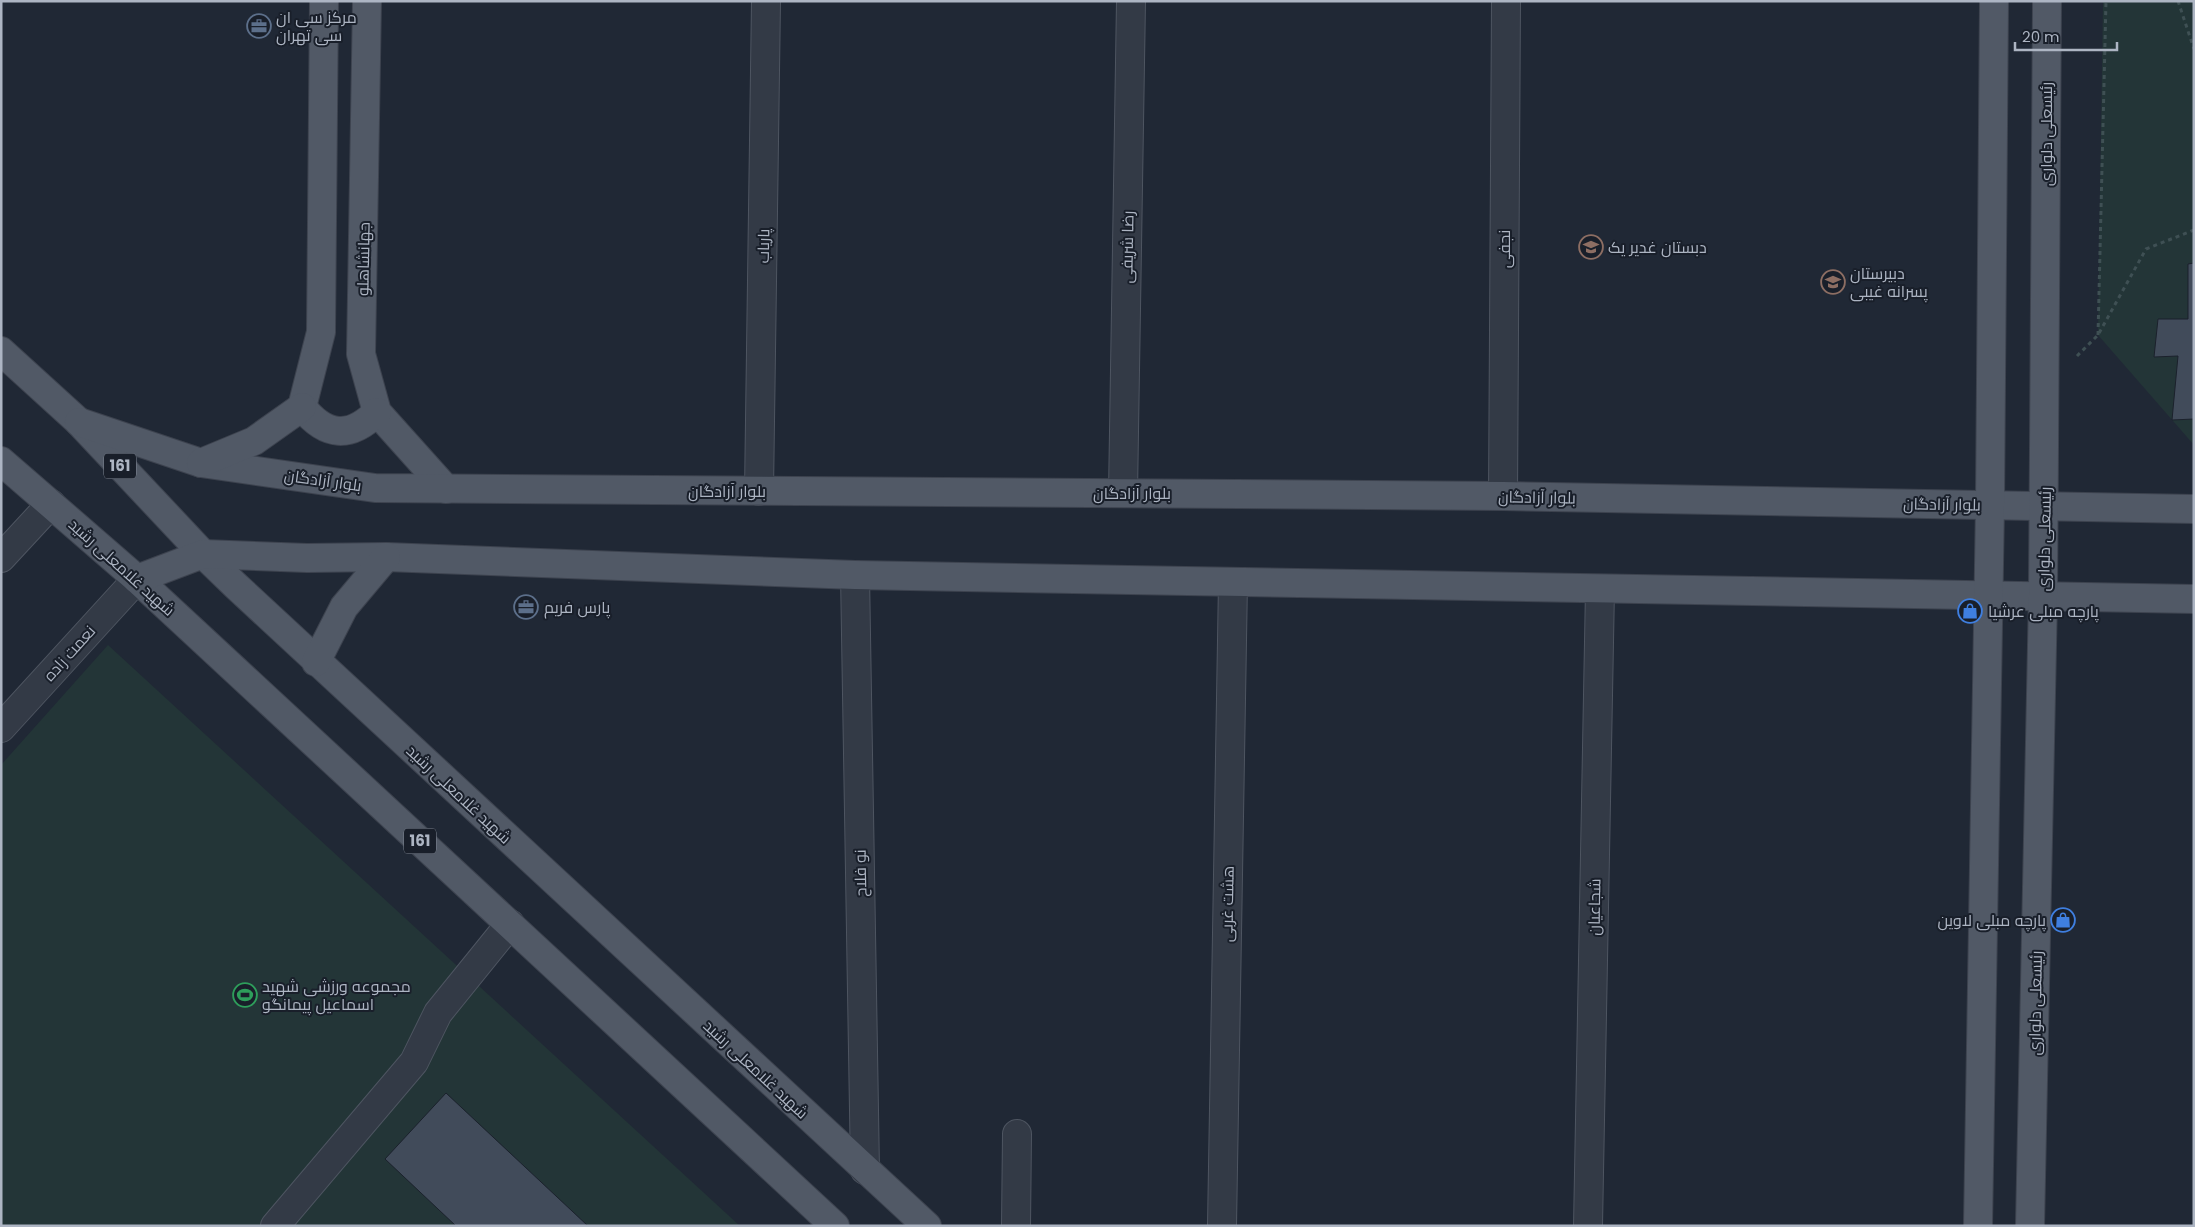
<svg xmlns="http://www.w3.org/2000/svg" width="2195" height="1227" font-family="Poppins,Cairo,sans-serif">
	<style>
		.green { fill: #233537 }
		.building { fill: #414b5a; stroke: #1b212c }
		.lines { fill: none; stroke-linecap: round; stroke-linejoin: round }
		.minor-casing { stroke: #4e5561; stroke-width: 30 }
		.major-casing { stroke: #3d434f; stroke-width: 30 }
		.path { stroke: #3f5054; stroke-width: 3; stroke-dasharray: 4 4; stroke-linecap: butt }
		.minor { stroke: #333a46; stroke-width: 28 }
		.major { stroke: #515966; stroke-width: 28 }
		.labels { text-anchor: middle; stroke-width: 4; stroke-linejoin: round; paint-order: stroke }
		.shield { fill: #191f2a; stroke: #818895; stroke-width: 1 }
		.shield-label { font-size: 15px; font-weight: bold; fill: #adb5c3 }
		.poi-label { font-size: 16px; fill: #adb5c3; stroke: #191f2a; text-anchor: start }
		.street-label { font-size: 16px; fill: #adb5c3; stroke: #191f2a }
	</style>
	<rect width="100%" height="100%" fill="#202835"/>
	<g class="green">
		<polygon points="2103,1 2194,1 2194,445 2098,335"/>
		<polygon points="108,645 740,1226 1,1226 1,765"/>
	</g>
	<g class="building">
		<polygon points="2194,263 2194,419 2172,420 2178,356 2154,357 2158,319 2188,319 2188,264"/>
		<polygon points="446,1093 588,1226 456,1226 385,1159"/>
	</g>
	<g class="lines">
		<g class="minor-casing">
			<g id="minor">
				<polyline points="759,491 766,1"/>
				<polyline points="1123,493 1131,1"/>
				<polyline points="1503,496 1506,1"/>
				<polyline points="1,558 51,504"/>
				<polyline points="855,575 865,1170"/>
				<polyline points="1,728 137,579"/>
				<polyline points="275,1226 414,1062 438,1013 510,924"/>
				<polyline points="1016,1226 1017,1134"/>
				<polyline points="1222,1226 1233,582"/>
				<polyline points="1588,1226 1600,589"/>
			</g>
		</g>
		<g class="major-casing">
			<g id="major">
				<polyline points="367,1 361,354 377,412 446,489"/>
				<polyline points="1,351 79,422 203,554 235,585 927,1226"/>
				<polyline points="302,407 321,332 324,1"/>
				<path d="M 302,407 C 326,437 350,439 377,412"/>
				<polyline points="79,422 201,463 375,488 1503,496 2194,509"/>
				<polyline points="1,461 137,579 835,1226"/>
				<polyline points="201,463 254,441 302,407"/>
				<polyline points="137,579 203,554 307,558 386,557 855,575 2194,599"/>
				<polyline points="316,662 344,607 386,557"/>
				<polyline points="1978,1226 1990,505 1994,1"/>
				<polyline points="2030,1226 2043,597 2047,1"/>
			</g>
		</g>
		<g class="path">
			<polyline points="2178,1 2194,49"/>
			<polyline points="2098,335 2106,1"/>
			<polyline points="2077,356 2098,335 2146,249 2194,230"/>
		</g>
		<use href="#minor" class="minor"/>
		<use href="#major" class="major"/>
	</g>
	<defs>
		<g id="office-ring" transform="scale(1.25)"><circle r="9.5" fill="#191f2a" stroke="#5c6f8a" stroke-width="1.5"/><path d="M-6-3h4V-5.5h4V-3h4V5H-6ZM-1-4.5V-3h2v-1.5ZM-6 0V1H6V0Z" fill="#5c6f8a"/></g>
		<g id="school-ring" transform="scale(1.25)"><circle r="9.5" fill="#191f2a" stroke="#8d6e63" stroke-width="1.5"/><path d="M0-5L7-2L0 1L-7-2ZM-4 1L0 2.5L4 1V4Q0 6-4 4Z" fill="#8d6e63"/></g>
		<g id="shop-ring" transform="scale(1.25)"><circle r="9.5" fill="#191f2a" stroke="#3f7fe0" stroke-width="1.5"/><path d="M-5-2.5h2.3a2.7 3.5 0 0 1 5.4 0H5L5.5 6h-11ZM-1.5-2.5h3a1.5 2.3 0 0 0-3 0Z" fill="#3f7fe0"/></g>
		<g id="stadium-ring" transform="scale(1.25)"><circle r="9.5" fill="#191f2a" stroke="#2e9e5b" stroke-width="1.5"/><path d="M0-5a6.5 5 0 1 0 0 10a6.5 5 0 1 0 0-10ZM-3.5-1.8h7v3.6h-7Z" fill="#2e9e5b"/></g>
	</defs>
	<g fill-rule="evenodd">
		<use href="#office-ring" x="259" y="26"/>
		<use href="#school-ring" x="1591" y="247"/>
		<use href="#school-ring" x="1833" y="282"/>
		<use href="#office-ring" x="526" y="607"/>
		<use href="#shop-ring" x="1970" y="611"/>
		<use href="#shop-ring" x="2063" y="920"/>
		<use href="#stadium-ring" x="245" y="995"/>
	</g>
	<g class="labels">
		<g class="shield">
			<rect x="104" y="453.5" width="32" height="25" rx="4"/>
			<rect x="404" y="828.5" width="32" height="25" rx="4"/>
		</g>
		<g class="shield-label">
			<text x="120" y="471">161</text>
			<text x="420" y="846">161</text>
		</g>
		<g class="poi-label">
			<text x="276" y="23">مرکز سی ان<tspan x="276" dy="18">سی تهران</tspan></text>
			<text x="1608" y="253">دبستان غدیر یک</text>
			<text x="1850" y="279">دبیرستان<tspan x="1850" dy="18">پسرانه غیبی</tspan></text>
			<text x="544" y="613">پارس فریم</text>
			<text x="1988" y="617">پارچه مبلی عرشیا</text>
			<text x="2046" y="926" text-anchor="end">پارچه مبلی لاوین</text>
			<text x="262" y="992">مجموعه ورزشی شهید<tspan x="262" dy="18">اسماعیل پیمانگو</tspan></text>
		</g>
		<g class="street-label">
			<text transform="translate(2046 134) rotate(-90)" y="6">رئیسعلی دلواری</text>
			<text transform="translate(763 246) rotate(-89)" y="6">پاریاب</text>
			<text transform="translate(1127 247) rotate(-89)" y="6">رضا شریفی</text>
			<text transform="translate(1504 249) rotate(-90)" y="6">نجفی</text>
			<text transform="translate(363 259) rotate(-89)" y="6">جهانشاهلو</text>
			<text transform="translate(323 480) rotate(8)" y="6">بلوار آزادگان</text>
			<text x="727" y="497">بلوار آزادگان</text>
			<text x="1132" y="499">بلوار آزادگان</text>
			<text transform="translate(1537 497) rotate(1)" y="6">بلوار آزادگان</text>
			<text transform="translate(1942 504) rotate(1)" y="6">بلوار آزادگان</text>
			<text transform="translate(2044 539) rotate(-89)" y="6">رئیسعلی دلواری</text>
			<text transform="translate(122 567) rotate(42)" y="6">شهید غلامعلی رشید</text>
			<text transform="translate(69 653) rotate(-48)" y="6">نعمت زاده</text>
			<text transform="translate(459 794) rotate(43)" y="6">شهید غلامعلی رشید</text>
			<text transform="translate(860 873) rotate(-91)" y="6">نو فلاح</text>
			<text transform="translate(1227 904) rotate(-89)" y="6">هشت غربی</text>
			<text transform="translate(1594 907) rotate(-89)" y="6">شجاعیان</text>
			<text transform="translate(2035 1003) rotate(-89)" y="6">رئیسعلی دلواری</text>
			<text transform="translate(756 1069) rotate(43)" y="6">شهید غلامعلی رشید</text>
		</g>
	</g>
	<rect width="2195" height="1227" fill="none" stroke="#adb5c3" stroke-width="5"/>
	<path d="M2015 42v8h102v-8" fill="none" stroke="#adb5c3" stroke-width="2.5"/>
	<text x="2022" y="42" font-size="15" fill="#adb5c3" stroke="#191f2a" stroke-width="4" paint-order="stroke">20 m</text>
</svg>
